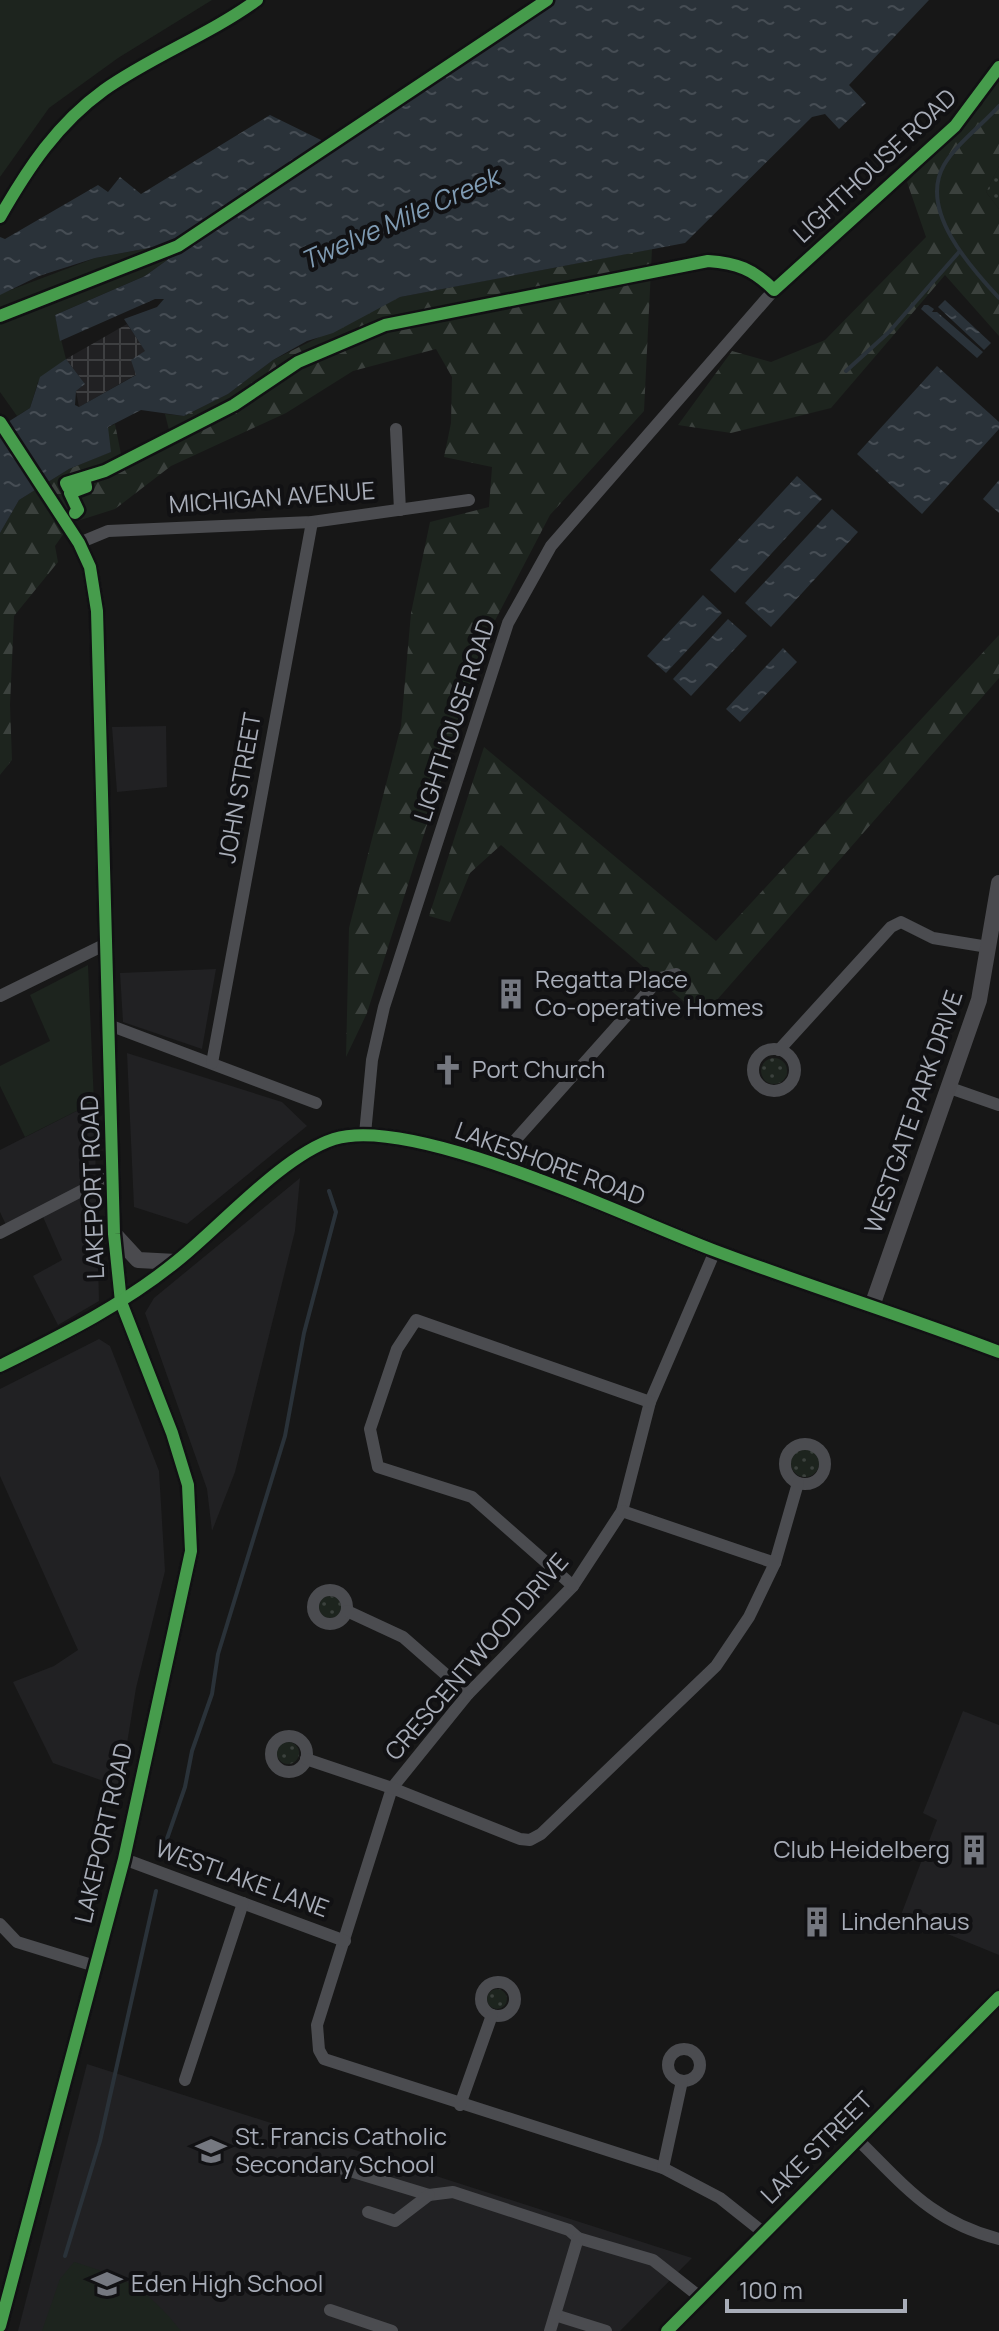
<svg xmlns="http://www.w3.org/2000/svg" width="999" height="2331" font-family="Manrope,sans-serif">
	<style>
		.built { fill: #212123 }
		.industrial { fill: url(#industrial-grid) }
		.grass { fill: url(#grass-dots) }
		.forest { fill: url(#forest-firs) }
		.park { fill: #1d241e }
		.water { fill: url(#water-ripples) }
		.lines { fill: none; stroke-linecap: round; stroke-linejoin: round }
		.stream { stroke: #2a3239; stroke-width: 4 }
		.street { stroke: #4b4c50; stroke-width: 12 }
		.secondary { stroke: #4a4a4e; stroke-width: 16 }
		.cycleway-casing { stroke: #111113; stroke-width: 17 }
		.cycleway { stroke: #469c4c; stroke-width: 12 }
		.labels { text-anchor: middle; stroke-width: 8; stroke-linejoin: round; paint-order: stroke }
		.street-label { font-size: 24px; fill: #a8adb8; stroke: #111113 }
		.poi-label { font-size: 24px; fill: #a8adb8; stroke: #111113; text-anchor: start }
		.water-label { font-size: 26px; font-style: italic; fill: #7f9bb3; stroke: #111113 }
	</style>
	<defs>
		<pattern id="industrial-grid" width="8" height="8" patternUnits="userSpaceOnUse" patternTransform="scale(2)"><rect width="8" height="8" fill="#212123"/><path d="M0 4h8M4 0v8" fill="none" stroke="#3e3f41"/></pattern>
		<pattern id="grass-dots" width="8" height="8" patternUnits="userSpaceOnUse" patternTransform="scale(2)"><rect width="8" height="8" fill="#1d241e"/><path d="M2 2h.1M6 6h.1" fill="none" stroke="#3b413d" stroke-width="1.8" stroke-linecap="round"/></pattern>
		<pattern id="forest-firs" width="22" height="20" patternUnits="userSpaceOnUse" patternTransform="scale(2)"><rect width="22" height="20" fill="#1d241e"/><path d="M5 1l3.5 6h-7zM16 11l3.5 6h-7z" fill="#3b413d"/></pattern>
		<pattern id="water-ripples" width="26" height="14" patternUnits="userSpaceOnUse" patternTransform="scale(2)"><rect width="26" height="14" fill="#2a3239"/><path d="M2 4q2-2 4 0t4 0M15 11q2-2 4 0t4 0" fill="none" stroke="#464d54"/></pattern>
	</defs>
	<rect width="100%" height="100%" fill="#171717"/>
	<g class="built">
		<polygon points="166,726 167,787 117,792 112,727"/>
		<polygon points="216,969 202,1049 123,1022 120,973"/>
		<polygon points="127,1053 282,1102 307,1126 187,1224 134,1207"/>
		<polygon points="94,1102 99,1301 58,1325 33,1276 62,1260 40,1210 6,1225 0,1212 0,1150"/>
		<polygon points="300,1178 295,1231 235,1472 212,1531 207,1489 145,1313 154,1298"/>
		<polygon points="99,1339 110,1346 159,1471 165,1571 136,1688 120,1787 53,1763 13,1682 54,1666 78,1650 0,1476 0,1389"/>
		<polygon points="963,1711 999,1725 999,1955 901,1915 937,1820 923,1813"/>
		<polygon points="87,2064 692,2258 620,2331 18,2331"/>
	</g>
	<polygon class="industrial" points="127,324 146,352 137,374 79,407 76,391 85,384 66,359"/>
	<g class="grass">
		<polygon points="999,166 999,209 986,192"/>
		<circle cx="774" cy="1071" r="13"/>
		<circle cx="805" cy="1463" r="14"/>
		<circle cx="330" cy="1607" r="11"/>
		<circle cx="288" cy="1753" r="11"/>
		<circle cx="497" cy="1999" r="10"/>
	</g>
	<g class="forest">
		<polygon points="999,67 999,166 986,192 999,209 999,336 945,275 831,408 731,433 678,425 732,351 771,362 825,340 926,237 907,182 982,105"/>
		<polygon points="652,249 644,411 550,515 488,634 367,1013 346,1057 349,928 401,726 411,613 430,522 489,507 492,467 444,457 451,423 452,377 436,349 353,371 286,413 171,466 115,509 71,523 55,546 58,562 14,616 10,705 12,760 0,775 0,533 19,500 69,469 110,452 107,428 115,424 122,459 170,434 165,414 184,416 228,394 273,360 400,297"/>
		<polygon points="999,635 999,678 702,1017 501,845 470,873 450,922 429,916 484,747 716,941"/>
	</g>
	<g class="park">
		<polygon points="0,0 212,0 118,58 49,108 0,177"/>
		<polygon points="176,243 181,250 145,276 55,315 66,359 38,382 30,408 17,416 0,392 0,294 95,258"/>
		<polygon points="88,965 94,1102 25,1137 0,1086 0,1066 50,1041 30,995"/>
		<path d="M 74,2262 C 126,2278 146,2287 181,2331 L 42,2331 L 60,2279 Z"/>
	</g>
	<g class="water">
		<polygon points="548,0 929,0 849,85 866,103 839,129 825,114 812,117 685,243 400,297 333,333 307,341 273,360 228,394 184,416 141,410 108,427 111,452 69,469 19,500 0,533 0,427 30,408 40,377 66,359 85,384 76,391 75,405 79,407 136,375 131,360 145,351 124,319 157,307 164,299 155,299 60,341 55,315 145,276 181,250 176,243 95,258 39,276 0,295 0,237 5,239 98,185 108,192 120,177 141,194 270,115 323,141 330,138 335,144"/>
		<polygon points="945,300 991,343 984,350 938,307"/>
		<polygon points="924,305 928,305 934,309 932,312 937,312 983,352 977,358 921,309"/>
		<polygon points="937,366 999,422 999,429 922,514 857,454"/>
		<polygon points="797,476 822,499 735,593 710,570"/>
		<polygon points="999,480 999,513 983,499"/>
		<polygon points="832,509 858,532 771,627 745,603"/>
		<polygon points="703,595 722,613 666,673 647,656"/>
		<polygon points="728,619 747,636 691,696 673,679"/>
		<polygon points="783,648 797,662 740,722 726,709"/>
	</g>
	<g class="lines">
		<g class="stream">
			<path d="M 999,106 C 983,124 956,144 944,165 C 918,210 971,268 999,298"/>
			<polyline points="846,371 889,332 959,252"/>
			<polyline points="162,1853 185,1787 192,1751 212,1694 218,1654 285,1436 304,1333 336,1212 329,1191"/>
			<polyline points="65,2256 100,2141 156,1891"/>
		</g>
		<g class="street">
			<polyline points="396,429 400,510"/>
			<polyline points="79,543 108,531 312,522 469,500"/>
			<polyline points="0,996 106,944"/>
			<polyline points="109,1025 316,1103"/>
			<circle cx="774" cy="1070" r="21"/>
			<polyline points="779,1050 891,927 901,922 933,938 988,947"/>
			<polyline points="212,1063 312,522"/>
			<polyline points="950,1088 999,1105"/>
			<polyline points="365,1134 372,1060 384,1007 508,623 551,546 774,290 955,126 999,67"/>
			<polyline points="494,1164 660,978 676,974"/>
			<polyline points="0,1233 114,1174"/>
			<polyline points="715,1251 650,1402 622,1511 573,1586 468,1694 392,1788 317,2025 319,2050 324,2059 663,2168 720,2198 764,2233"/>
			<circle cx="805" cy="1464" r="20"/>
			<polyline points="622,1511 775,1563"/>
			<polyline points="573,1586 472,1497 378,1467 370,1429 397,1349 416,1320 650,1402"/>
			<circle cx="330" cy="1607" r="17"/>
			<polyline points="347,1611 403,1637 468,1694"/>
			<circle cx="289" cy="1754" r="18"/>
			<polyline points="306,1759 392,1788 520,1839 530,1840 541,1834 716,1666 749,1617 775,1563 798,1483"/>
			<polyline points="124,1859 345,1941"/>
			<polyline points="0,1924 17,1942 95,1966"/>
			<circle cx="498" cy="1999" r="17"/>
			<circle cx="684" cy="2065" r="16"/>
			<polyline points="185,2080 243,1903"/>
			<polyline points="460,2105 492,2015"/>
			<path d="M 857,2139 C 905,2186 932,2222 999,2239"/>
			<polyline points="337,2167 429,2195 453,2192 569,2230 578,2238"/>
			<polyline points="663,2168 682,2081"/>
			<polyline points="368,2212 395,2221 429,2195"/>
			<polyline points="330,2310 392,2331"/>
			<polyline points="555,2315 606,2331"/>
			<polyline points="550,2331 578,2238 653,2260 700,2297"/>
		</g>
		<g class="secondary">
			<path d="M 0,217 C 28,168 57,124 104,90 C 152,56 209,35 257,0"/>
			<polyline points="0,422 79,543 90,567 97,611 114,1234 121,1302 172,1433 188,1485 191,1551 124,1859 0,2326"/>
			<polyline points="114,1234 138,1260 176,1262"/>
			<polyline points="872,1306 979,1000 999,883"/>
			<path d="M 0,1366 C 62,1335 123,1305 177,1261 C 221,1226 282,1156 334,1139 C 414,1114 630,1219 713,1250 C 808,1286 905,1316 999,1352"/>
			<polyline points="667,2331 999,1997"/>
		</g>
		<g class="cycleway-casing">
			<g id="cycleway">
				<path d="M 0,217 C 28,168 57,124 104,90 C 152,56 209,35 257,0"/>
				<polyline points="0,316 178,246 547,0"/>
				<polyline points="0,422 79,543 90,567 97,611 114,1234 121,1302 172,1433 188,1485 191,1551 124,1859 0,2326"/>
				<path d="M 75,513 L 78,510 L 70,493 L 86,487 L 85,482 L 68,487 L 66,483 L 105,471 L 234,405 L 298,362 L 385,325 L 708,261 C 737,263 753,269 774,290 L 955,126 L 999,67"/>
				<path d="M 0,1366 C 62,1335 123,1305 177,1261 C 221,1226 282,1156 334,1139 C 414,1114 630,1219 713,1250 C 808,1286 905,1316 999,1352"/>
				<polyline points="667,2331 999,1997"/>
			</g>
		</g>
		<use href="#cycleway" class="cycleway"/>
	</g>
	<defs>
		<g id="building-bare" transform="scale(2.4)"><path d="M-4-6H4V6H1V3H-1V6H-4ZM-2.5-4.3h1.7v1.8h-1.7ZM.8-4.3h1.7v1.8H.8ZM-2.5-1h1.7V.8h-1.7ZM.8-1h1.7V.8H.8Z" fill="#757880" stroke="#111113" stroke-width="2.5" paint-order="stroke"/></g>
		<g id="church-bare" transform="scale(2.4)"><path d="M-1.2-6h2.4v3.5h3.3v2.4h-3.3V6h-2.4V-.1h-3.3v-2.4h3.3Z" fill="#757880" stroke="#111113" stroke-width="2.5" paint-order="stroke"/></g>
		<g id="school-bare" transform="scale(2.4)"><path d="M0-5L7-2L0 1L-7-2ZM-4 1L0 2.5L4 1V4Q0 6-4 4Z" fill="#757880" stroke="#111113" stroke-width="2.5" paint-order="stroke"/></g>
	</defs>
	<g fill-rule="evenodd">
		<use href="#building-bare" x="511" y="994"/>
		<use href="#church-bare" x="448" y="1070"/>
		<use href="#building-bare" x="974" y="1850"/>
		<use href="#building-bare" x="817" y="1922"/>
		<use href="#school-bare" x="211" y="2151"/>
		<use href="#school-bare" x="107" y="2284"/>
	</g>
	<g class="labels">
		<g class="street-label">
			<text transform="translate(875 166) rotate(-43)" y="8">LIGHTHOUSE ROAD</text>
			<text transform="translate(272 498) rotate(-4)" y="8">MICHIGAN AVENUE</text>
			<text transform="translate(455 720) rotate(-72)" y="8">LIGHTHOUSE ROAD</text>
			<text transform="translate(240 788) rotate(-80)" y="8">JOHN STREET</text>
			<text transform="translate(914 1112) rotate(-71)" y="8">WESTGATE PARK DRIVE</text>
			<text transform="translate(550 1164) rotate(20)" y="8">LAKESHORE ROAD</text>
			<text transform="translate(93 1187) rotate(-92)" y="8">LAKEPORT ROAD</text>
			<text transform="translate(477 1657) rotate(-49)" y="8">CRESCENTWOOD DRIVE</text>
			<text transform="translate(104 1833) rotate(-77)" y="8">LAKEPORT ROAD</text>
			<text transform="translate(242 1879) rotate(20)" y="8">WESTLAKE LANE</text>
			<text transform="translate(817 2148) rotate(-45)" y="8">LAKE STREET</text>
		</g>
		<g class="poi-label">
			<text x="535" y="988">Regatta Place<tspan x="535" dy="28">Co-operative Homes</tspan></text>
			<text x="472" y="1078">Port Church</text>
			<text x="950" y="1858" text-anchor="end">Club Heidelberg</text>
			<text x="841" y="1930">Lindenhaus</text>
			<text x="235" y="2145">St. Francis Catholic<tspan x="235" dy="28">Secondary School</tspan></text>
			<text x="131" y="2292">Eden High School</text>
		</g>
		<g class="water-label">
			<text transform="translate(400 219) rotate(-24)" y="9">Twelve Mile Creek</text>
		</g>
	</g>
	<path d="M727 2299v12h178v-12" fill="none" stroke="#a8adb8" stroke-width="4"/>
	<text x="739" y="2299" font-size="24" fill="#a8adb8" stroke="#111113" stroke-width="6" paint-order="stroke">100 m</text>
</svg>
